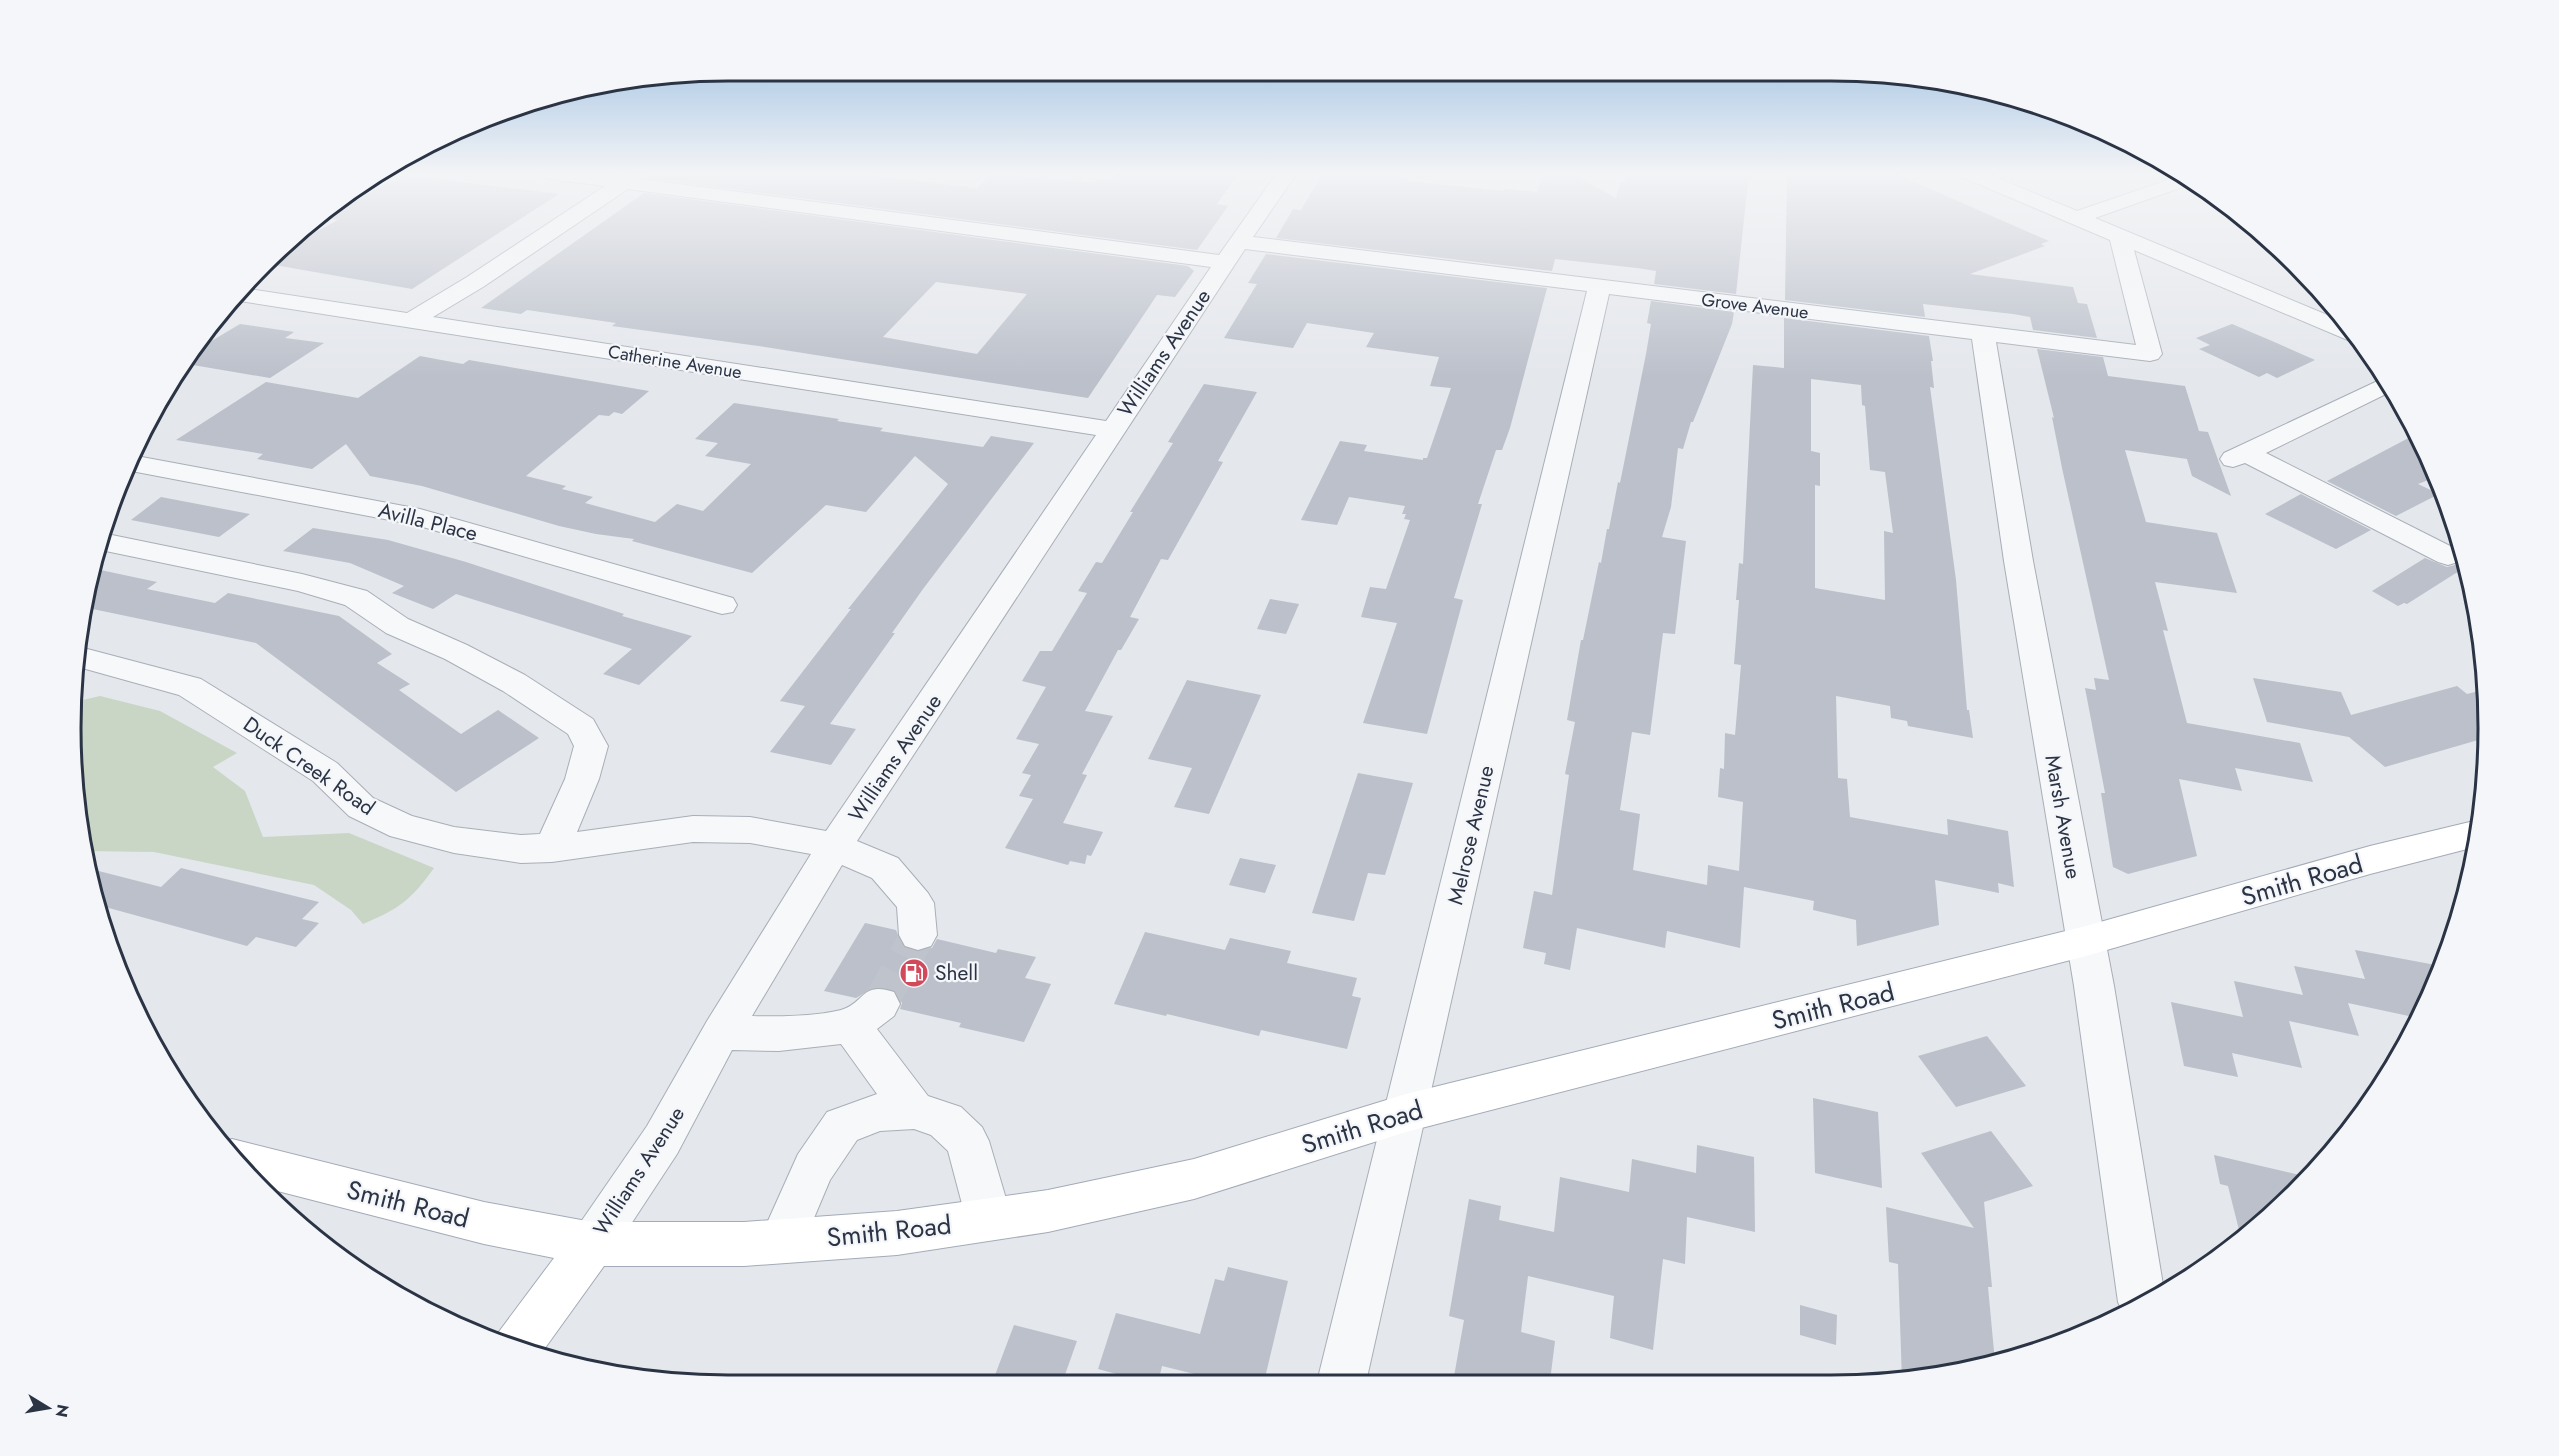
<svg xmlns="http://www.w3.org/2000/svg" width="2559" height="1456" font-family="Jost,sans-serif">
	<style>
		.green { fill: #c9d6c5 }
		.building { fill: #bbc0ca; fill-rule: evenodd }
		.lines { fill: none; stroke-linecap: round; stroke-linejoin: round }
		.minor-tunnel { stroke: #bfc3cb; stroke-width: 35; stroke-dasharray: 35 18; stroke-linecap: butt }
		.minor-casing { stroke: #a9aeb7; stroke-width: 2 }
		.major-casing { stroke: #a3abb8; stroke-width: 2 }
		.minor { fill: #f7f8fa; fill-rule: evenodd }
		.major { fill: #fff; fill-rule: evenodd }
		.labels { text-anchor: middle; stroke-width: 4.5; stroke-linejoin: round; paint-order: stroke }
		.far-street-label { font-size: 18px; fill: #2b3445; stroke: #f4f6f9 }
		.street-label { font-size: 21px; fill: #2b3445; stroke: #f4f6f9 }
		.poi-label { font-size: 21px; fill: #2b3445; stroke: #f4f6f9; text-anchor: start }
		.near-street-label { font-size: 26px; fill: #2b3445; stroke: #f4f6f9 }
		.rim { fill: none; stroke: #2b3445; stroke-width: 3 }
	</style>
	<rect width="100%" height="100%" fill="#e4e7ec"/>
	<path class="green" d="M 100,696 L 160,711 L 237,753 L 213,767 L 245,791 L 263,837 L 349,833 L 434,868 C 411,900 399,909 363,924 L 351,910 L 314,885 L 154,852 L 82,851 L 72,771 L 74,702 Z"/>
	<g class="building">
		<polygon points="644,173 852,173 977,188 993,173 1094,183 1099,178 1112,180 1118,173 1239,173 1217,204 1228,206 1197,250 647,178"/>
		<polygon points="1323,173 1380,173 1408,176 1406,181 1504,191 1504,189 1537,192 1540,180 1544,180 1546,173 1571,173 1616,198 1620,182 1625,183 1627,173 1749,173 1736,294 1654,284 1656,271 1637,268 1555,259 1552,271 1276,238 1293,209 1301,210"/>
		<polygon points="1787,173 1894,173 2049,241 2041,244 2045,246 1970,274 2073,287 2078,303 2087,304 2097,338 2033,330 2030,317 2013,314 1923,304 1925,317 1785,300"/>
		<polygon points="406,175 559,194 412,289 263,263 271,256 338,220 326,218 390,181 394,182"/>
		<path d="M 644,193 L 1188,266 L 1194,271 L 1175,297 L 1157,295 L 1088,398 L 765,347 L 612,326 L 616,323 L 527,310 L 521,314 L 481,308 ZM 936,282 L 1027,294 L 977,354 L 883,337 Z"/>
		<polygon points="1266,254 1547,288 1510,428 1502,450 1496,450 1478,504 1482,504 1454,598 1463,600 1427,734 1363,723 1397,623 1361,617 1370,587 1386,589 1410,520 1404,519 1406,514 1402,514 1405,506 1349,497 1337,525 1301,520 1340,441 1367,445 1364,451 1423,460 1423,458 1427,458 1451,388 1430,386 1439,357 1366,347 1374,333 1307,323 1293,348 1224,338 1257,284 1248,283"/>
		<path d="M 1651,301 L 1734,312 L 1732,324 L 1693,422 L 1691,422 L 1683,449 L 1678,448 L 1671,507 L 1662,537 L 1686,541 L 1675,634 L 1663,633 L 1650,735 L 1632,732 L 1620,810 L 1640,814 L 1633,870 L 1707,885 L 1708,865 L 1739,871 L 1743,802 L 1718,797 L 1720,768 L 1724,769 L 1725,733 L 1735,735 L 1741,665 L 1734,664 L 1739,600 L 1736,600 L 1739,563 L 1743,564 L 1753,365 L 1784,368 L 1784,318 L 1929,336 L 1933,361 L 1931,361 L 1934,388 L 1930,387 L 1956,580 L 1967,710 L 1969,710 L 1973,738 L 1908,726 L 1907,721 L 1891,718 L 1890,706 L 1836,696 L 1838,778 L 1847,779 L 1850,817 L 1948,835 L 1947,819 L 2008,831 L 2014,887 L 1998,883 L 1999,893 L 1935,880 L 1939,925 L 1857,946 L 1856,920 L 1813,910 L 1814,901 L 1744,887 L 1740,948 L 1667,931 L 1665,948 L 1577,928 L 1570,970 L 1544,964 L 1546,953 L 1523,948 L 1534,891 L 1552,895 L 1569,775 L 1565,774 L 1575,722 L 1567,720 L 1581,640 L 1583,640 L 1599,562 L 1601,563 L 1607,529 L 1609,529 L 1618,482 L 1620,483 L 1646,354 L 1651,324 L 1647,323 ZM 1811,379 L 1861,385 L 1862,405 L 1865,406 L 1870,470 L 1885,472 L 1893,533 L 1884,531 L 1885,600 L 1815,588 L 1815,485 L 1820,486 L 1820,453 L 1811,451 Z"/>
		<polygon points="240,324 294,332 285,338 324,343 270,378 181,363 188,355"/>
		<polygon points="2232,324 2272,341 2315,360 2277,378 2267,373 2259,377 2199,349 2210,345 2196,338"/>
		<polygon points="2037,349 2103,357 2108,376 2185,386 2199,431 2208,432 2231,496 2192,476 2187,459 2125,450 2146,522 2217,533 2237,593 2155,582 2168,631 2163,630 2187,723 2300,743 2313,782 2235,768 2242,791 2179,779 2197,856 2128,874 2113,867 2101,793 2105,793 2085,688 2096,690 2094,678 2109,680 2062,468 2052,417 2054,418"/>
		<polygon points="420,356 463,364 469,360 649,391 622,414 614,412 609,416 599,415 526,476 566,486 562,489 593,497 585,503 655,522 677,504 703,511 751,464 705,456 718,443 695,439 734,403 839,419 837,421 883,428 880,431 983,447 991,436 1034,443 923,589 892,633 895,633 830,724 856,729 831,765 770,752 805,706 780,701 851,609 848,609 948,484 915,456 866,512 826,505 752,573 632,541 634,539 596,534 559,526 422,486 370,476 346,444 312,469 257,459 263,454 176,440 266,382 358,398"/>
		<polygon points="1204,384 1257,392 1218,461 1223,462 1168,560 1161,559 1130,617 1139,619 1121,650 1118,650 1085,711 1113,716 1082,774 1087,775 1063,823 1103,832 1091,856 1087,855 1085,864 1070,861 1068,865 1005,848 1033,799 1019,796 1031,775 1022,773 1039,744 1016,739 1046,687 1022,681 1040,651 1052,651 1087,593 1078,591 1096,562 1102,563 1133,512 1130,512 1173,443 1168,442"/>
		<polygon points="2418,433 2436,477 2418,484 2439,494 2396,516 2327,481"/>
		<polygon points="2301,494 2371,530 2336,549 2265,514"/>
		<polygon points="161,497 250,514 219,537 131,520"/>
		<polygon points="313,528 388,540 466,562 624,614 622,616 692,636 639,685 603,674 632,649 456,594 433,609 392,593 404,586 350,563 283,551"/>
		<polygon points="2458,537 2467,566 2407,604 2404,603 2398,606 2372,591 2425,558 2447,567 2459,564 2464,555 2459,548 2449,543"/>
		<polygon points="91,568 157,582 147,589 215,603 228,593 339,616 392,654 377,663 410,684 399,690 461,734 498,710 539,738 456,792 256,643 83,607"/>
		<polygon points="1270,599 1299,604 1286,634 1257,629"/>
		<polygon points="2253,678 2341,692 2351,715 2457,686 2467,694 2487,689 2485,738 2385,767 2349,737 2267,722"/>
		<polygon points="1187,680 1261,695 1209,814 1174,807 1192,768 1148,759"/>
		<polygon points="1358,773 1413,783 1385,875 1368,873 1354,921 1312,913"/>
		<polygon points="1240,858 1276,865 1265,893 1229,885"/>
		<polygon points="87,868 161,887 181,868 319,902 302,919 319,923 296,947 256,937 247,946 98,905"/>
		<polygon points="865,923 896,930 903,947 917,952 932,948 937,939 996,953 998,949 1036,957 1025,978 1051,984 1024,1042 959,1027 961,1023 900,1009 902,1003 895,990 875,987 856,998 824,991"/>
		<polygon points="1145,932 1225,950 1230,938 1291,951 1287,963 1357,978 1352,996 1361,998 1347,1049 1261,1030 1259,1036 1167,1014 1166,1016 1114,1004"/>
		<polygon points="2355,950 2441,966 2418,1018 2348,1003 2359,1036 2289,1021 2302,1068 2232,1053 2238,1077 2184,1066 2171,1002 2243,1017 2234,981 2303,995 2294,966 2365,979"/>
		<polygon points="1987,1036 2026,1086 1956,1107 1918,1056"/>
		<polygon points="1813,1098 1878,1112 1882,1188 1815,1173"/>
		<polygon points="1991,1131 2033,1186 1984,1202 1992,1287 1988,1287 1995,1362 1916,1380 1902,1380 1898,1264 1889,1262 1886,1207 1974,1228 1921,1153"/>
		<polygon points="1697,1145 1754,1157 1755,1232 1687,1217 1685,1264 1663,1259 1653,1350 1610,1338 1614,1296 1528,1276 1521,1332 1555,1341 1550,1381 1453,1382 1464,1320 1449,1316 1469,1199 1501,1206 1499,1220 1554,1232 1560,1177 1629,1192 1632,1159 1696,1173"/>
		<polygon points="2214,1155 2308,1177 2296,1193 2241,1238 2228,1186 2220,1184"/>
		<polygon points="1228,1267 1288,1281 1264,1382 1227,1382 1162,1366 1158,1383 1150,1383 1098,1369 1116,1313 1200,1334 1215,1279 1224,1281"/>
		<polygon points="1800,1305 1837,1315 1836,1345 1800,1335"/>
		<polygon points="1014,1325 1077,1341 1062,1383 992,1383"/>
	</g>
	<g class="lines">
		<polyline class="minor-tunnel" points="880,1004 918,935"/>
		<g class="minor-casing">
			<g id="minor">
				<path d="M 540,173 L 597,173 L 620,176 L 626,173 L 636,173 L 640,179 L 1219,255 L 1277,173 L 1297,173 L 1253,237 L 2136,345 L 2110,240 L 1962,177 L 1959,173 L 1986,173 L 2077,211 L 2182,175 L 2194,183 L 2095,218 L 2349,324 L 2362,342 L 2350,341 L 2134,250 L 2162,354 L 2158,359 L 2150,361 L 1996,342 L 2033,561 L 2114,986 L 2164,1291 L 2122,1311 L 2118,1302 L 2074,986 L 2004,561 L 1972,339 L 1609,294 L 1366,1382 L 1317,1382 L 1587,291 L 1245,249 L 857,841 L 898,858 L 928,893 L 934,903 L 937,935 L 931,946 L 918,950 L 905,946 L 899,935 L 897,907 L 872,878 L 842,865 L 752,1016 C 775,1017 819,1016 841,1010 C 865,1003 861,981 894,992 L 900,1004 L 894,1016 L 877,1029 L 928,1096 L 961,1107 L 982,1127 L 989,1141 L 1012,1219 L 1005,1234 L 989,1240 L 973,1234 L 966,1219 L 948,1151 L 931,1135 L 914,1129 L 880,1131 L 857,1140 L 830,1180 L 798,1256 L 782,1263 L 766,1256 L 759,1241 L 798,1154 L 827,1112 L 877,1094 L 841,1044 L 779,1051 L 732,1050 L 677,1154 L 608,1259 L 592,1266 L 576,1259 L 569,1244 L 576,1229 L 647,1126 L 707,1021 L 811,854 L 750,843 L 693,842 L 552,862 L 521,863 L 454,853 L 390,836 L 349,816 L 313,781 L 179,695 L 75,666 L 76,646 L 201,679 L 337,763 L 373,798 L 412,816 L 454,827 L 521,835 L 540,834 L 565,779 L 574,746 L 568,734 L 503,691 L 445,659 L 386,633 L 345,605 L 298,591 L 96,549 L 102,533 L 302,574 L 367,591 L 408,619 L 467,645 L 525,675 L 593,719 L 608,746 L 599,779 L 577,832 L 693,816 L 750,817 L 826,831 L 1096,435 L 233,300 L 243,288 L 407,313 L 467,277 L 605,186 L 550,179 L 543,177 ZM 628,189 L 1211,267 L 1106,421 L 433,317 L 483,287 Z"/>
				<polygon points="2384,378 2392,391 2266,453 2458,550 2462,556 2458,562 2448,565 2438,562 2245,463 2233,467 2224,465 2220,459 2224,453"/>
				<polygon points="131,455 420,509 733,598 737,605 733,612 722,614 416,525 126,470"/>
			</g>
		</g>
		<g class="major-casing">
			<polygon id="major" points="2478,820 2481,821 2475,847 2370,874 2086,956 1406,1132 1194,1199 1048,1232 897,1255 744,1266 604,1266 540,1355 517,1351 495,1341 498,1333 554,1258 484,1244 258,1186 233,1161 221,1143 232,1139 484,1202 592,1222 744,1222 897,1211 1048,1190 1194,1159 1406,1094 2086,926 2370,846"/>
		</g>
		<use href="#minor" class="minor"/>
		<use href="#major" class="major"/>
	</g>
	<linearGradient id="sky" x2="0" y2="1"><stop stop-color="#8bb4dd"/><stop offset="0.46" stop-color="#f3f4f6"/><stop offset="1" stop-color="#f3f4f6" stop-opacity="0"/></linearGradient>
	<rect width="2559" height="377" fill="url(#sky)"/>
	<defs>
		<g id="fuel-disc" transform="scale(1.5)"><circle r="9.5" fill="#d1495b" stroke="#f4f6f9"/><path d="M-5.5-6h7V0h2V4h1.3V-2.5L3-4.5l.8-.8L6-3V5H2.5V1h-1V6h-7ZM-4.2-4.7v3.2H.2V-4.7Z" fill="#fff"/></g>
	</defs>
	<g fill-rule="evenodd">
		<use href="#fuel-disc" x="914" y="973"/>
	</g>
	<g class="labels">
		<g class="far-street-label">
			<text transform="translate(1755 306) rotate(7)" y="6">Grove Avenue</text>
			<text transform="translate(675 362) rotate(9)" y="6">Catherine Avenue</text>
		</g>
		<g class="street-label">
			<text transform="translate(1164 353) rotate(-56)" y="7">Williams Avenue</text>
			<text transform="translate(428 522) rotate(14)" y="7">Avilla Place</text>
			<text transform="translate(895 758) rotate(-56)" y="7">Williams Avenue</text>
			<text transform="translate(309 766) rotate(35)" y="7">Duck Creek Road</text>
			<text transform="translate(2063 817) rotate(80)" y="7">Marsh Avenue</text>
			<text transform="translate(1471 835) rotate(-77)" y="7">Melrose Avenue</text>
			<text transform="translate(639 1171) rotate(-57)" y="7">Williams Avenue</text>
		</g>
		<g class="poi-label">
			<text x="935" y="980">Shell</text>
		</g>
		<g class="near-street-label">
			<text transform="translate(2302 880) rotate(-16)" y="9">Smith Road</text>
			<text transform="translate(1833 1006) rotate(-14)" y="9">Smith Road</text>
			<text transform="translate(1362 1127) rotate(-17)" y="9">Smith Road</text>
			<text transform="translate(408 1204) rotate(14)" y="9">Smith Road</text>
			<text transform="translate(889 1231) rotate(-6)" y="9">Smith Road</text>
		</g>
	</g>
	<path d="M0 0H2559V1456H0ZM728 81H1831A647 647 0 0 1 2478 728V728A647 647 0 0 1 1831 1375H728A647 647 0 0 1 81 728V728A647 647 0 0 1 728 81Z" fill="#f4f6f9" fill-rule="evenodd"/>
	<path class="rim" d="M728 81H1831A647 647 0 0 1 2478 728V728A647 647 0 0 1 1831 1375H728A647 647 0 0 1 81 728V728A647 647 0 0 1 728 81Z"/>
	<g transform="translate(48 1408) rotate(101)" stroke="#f4f6f9" stroke-width="4.5" paint-order="stroke">
	<path d="M0-4.5L10 22L0 15L-10 22Z" fill="#2b3445"/>
	<text y="-9" font-size="16" font-weight="bold" text-anchor="middle" fill="#2b3445">N</text>
	</g>
</svg>
